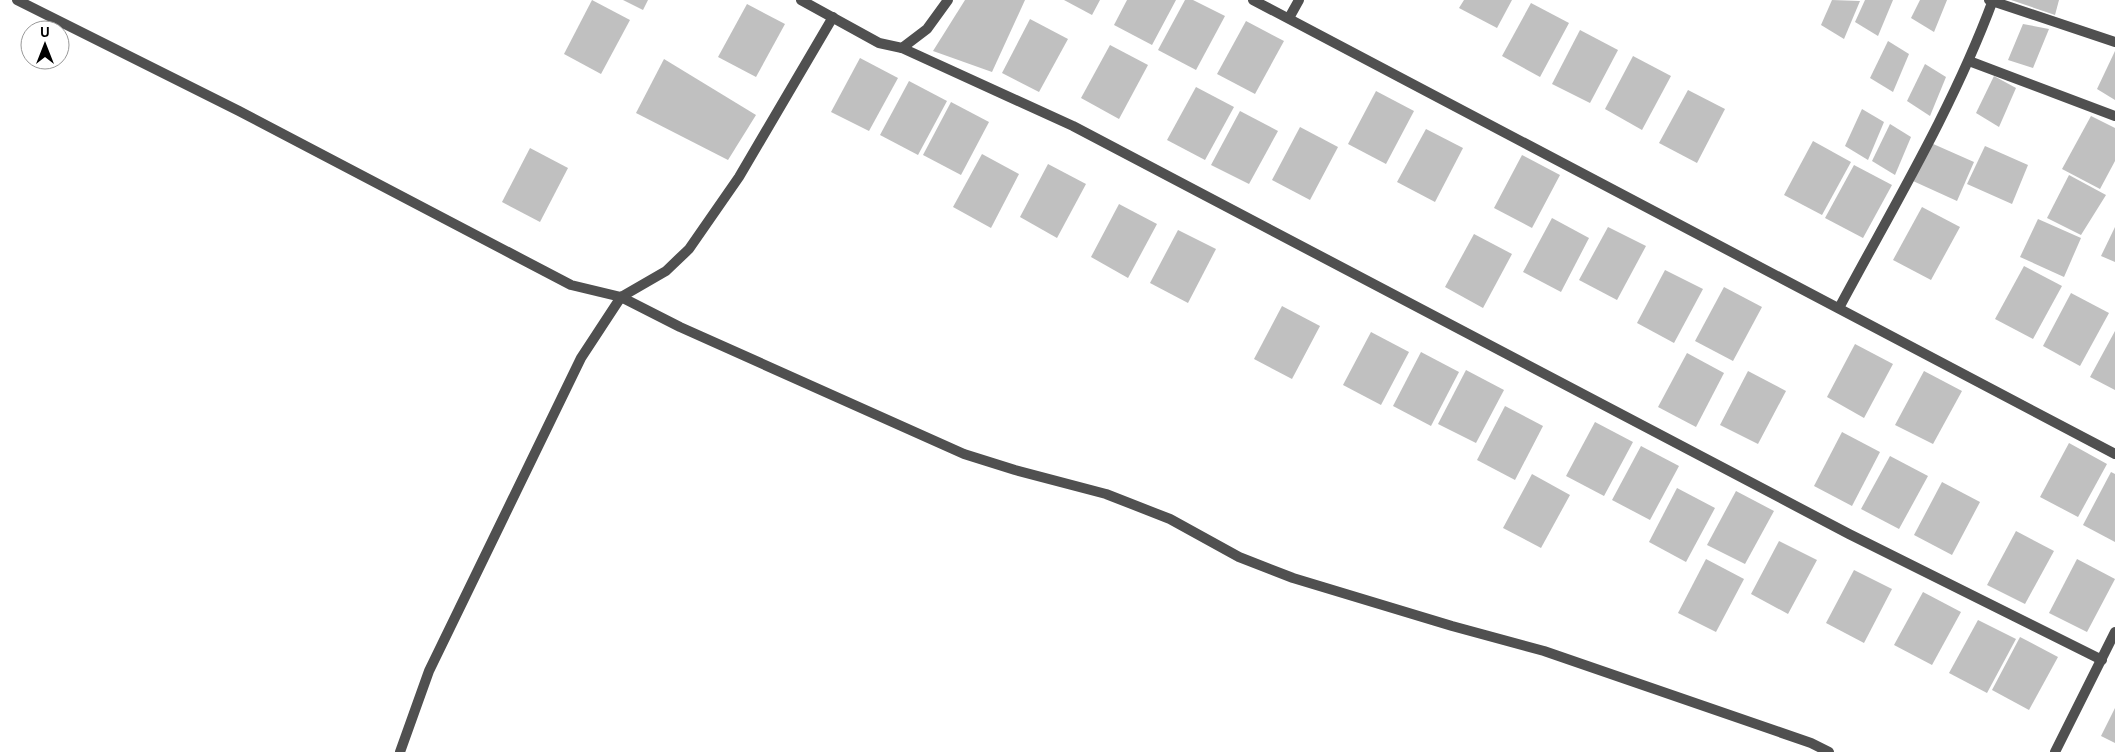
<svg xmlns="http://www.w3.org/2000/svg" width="2115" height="752" font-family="Ubuntu,sans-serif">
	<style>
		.building { fill: #c0c0c0 }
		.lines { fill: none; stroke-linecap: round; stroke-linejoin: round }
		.minor { stroke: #505050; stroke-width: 10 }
	</style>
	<rect width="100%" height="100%" fill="#fff"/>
	<g class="building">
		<polygon points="592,0 630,20 601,74 564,54"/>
		<polygon points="623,0 648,0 643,10"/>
		<polygon points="965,0 1025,0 992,72 933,51"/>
		<polygon points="1064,0 1100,0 1092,15"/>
		<polygon points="1127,0 1176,0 1152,45 1114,25"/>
		<polygon points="1185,0 1193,0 1225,16 1196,70 1158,50"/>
		<polygon points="1464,0 1512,0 1497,28 1459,8"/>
		<polygon points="1832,0 1860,1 1844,39 1821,25"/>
		<polygon points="1865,0 1893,0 1878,36 1855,22"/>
		<polygon points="1920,0 1947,0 1934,32 1911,18"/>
		<polygon points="2011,0 2059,0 2055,15"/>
		<polygon points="1531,3 1569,23 1540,77 1502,56"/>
		<polygon points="747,4 785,24 756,77 718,57"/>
		<polygon points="1030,19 1068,39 1039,92 1002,73"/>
		<polygon points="1246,21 1284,41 1255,94 1217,74"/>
		<polygon points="2023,24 2049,29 2033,68 2008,60"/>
		<polygon points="1580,30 1618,50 1590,103 1552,84"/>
		<polygon points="1888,41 1909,54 1893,92 1870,78"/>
		<polygon points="1110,45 1148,65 1119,119 1081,98"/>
		<polygon points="2115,51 2115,100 2097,89"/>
		<polygon points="1633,56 1671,76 1642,130 1605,109"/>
		<polygon points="860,58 898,78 869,131 831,112"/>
		<polygon points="664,59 756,115 728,160 636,113"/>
		<polygon points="1925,64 1946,77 1930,116 1907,101"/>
		<polygon points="1994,76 2016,88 1999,127 1976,113"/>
		<polygon points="909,81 947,101 918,155 880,135"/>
		<polygon points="1196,87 1234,107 1205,160 1167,140"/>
		<polygon points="1688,90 1725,109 1697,163 1659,143"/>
		<polygon points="1376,91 1414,111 1386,164 1348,144"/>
		<polygon points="951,102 989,122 961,175 923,155"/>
		<polygon points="1862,109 1884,122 1868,160 1845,146"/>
		<polygon points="1240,111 1278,131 1249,184 1211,165"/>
		<polygon points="2091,116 2115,128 2115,161 2100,189 2062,169"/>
		<polygon points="1890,124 1911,137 1895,175 1872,161"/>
		<polygon points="1300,127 1338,147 1310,200 1272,180"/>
		<polygon points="1426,129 1463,148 1435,202 1397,182"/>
		<polygon points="1813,141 1851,162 1822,215 1784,195"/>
		<polygon points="1931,143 1974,162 1957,201 1913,181"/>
		<polygon points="1985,146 2028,165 2012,204 1967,184"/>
		<polygon points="530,148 568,168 540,222 502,202"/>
		<polygon points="982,154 1019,174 991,228 953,207"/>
		<polygon points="1522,155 1560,175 1532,228 1494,208"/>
		<polygon points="1048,164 1086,184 1057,238 1020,217"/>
		<polygon points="1854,165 1892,185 1863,238 1825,218"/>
		<polygon points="2069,175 2106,195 2081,235 2047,218"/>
		<polygon points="1119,204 1157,224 1128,278 1091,257"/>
		<polygon points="1922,207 1960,227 1931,280 1893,260"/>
		<polygon points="1552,218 1589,238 1561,292 1523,272"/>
		<polygon points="2038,219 2081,238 2064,277 2020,257"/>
		<polygon points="1608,227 1646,246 1617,300 1579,280"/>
		<polygon points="2115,227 2115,262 2101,256"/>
		<polygon points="1178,230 1216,249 1188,303 1150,283"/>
		<polygon points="1474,234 1512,254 1483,308 1445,287"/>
		<polygon points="2024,266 2062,286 2033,339 1995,319"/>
		<polygon points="1665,270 1703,289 1674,343 1637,323"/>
		<polygon points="1724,287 1762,307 1733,361 1695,341"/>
		<polygon points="2071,293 2109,313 2080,366 2043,346"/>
		<polygon points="1282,306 1320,326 1292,379 1254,359"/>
		<polygon points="2115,331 2115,390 2090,377"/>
		<polygon points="1371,332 1409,352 1381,405 1343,385"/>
		<polygon points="1855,344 1893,364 1864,418 1827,397"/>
		<polygon points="1421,352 1459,372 1431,426 1393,406"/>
		<polygon points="1687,353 1724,373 1696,427 1658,407"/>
		<polygon points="1466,370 1504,390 1476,443 1438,424"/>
		<polygon points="1748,371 1786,391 1758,444 1720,425"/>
		<polygon points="1924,371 1962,391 1933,444 1895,425"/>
		<polygon points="1505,406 1543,426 1515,480 1477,460"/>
		<polygon points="1595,422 1633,442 1604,496 1566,476"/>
		<polygon points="1842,432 1880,452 1852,506 1814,486"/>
		<polygon points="2069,443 2107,464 2078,517 2040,497"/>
		<polygon points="1641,446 1679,466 1650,520 1612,500"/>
		<polygon points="1890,456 1928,476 1899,529 1861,509"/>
		<polygon points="2111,472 2115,474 2115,542 2083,525"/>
		<polygon points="1532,474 1570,495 1541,548 1503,528"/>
		<polygon points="1942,482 1980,502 1952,555 1914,535"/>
		<polygon points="1677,488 1715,508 1686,562 1649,542"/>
		<polygon points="1736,491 1774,511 1745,564 1707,545"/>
		<polygon points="2016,531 2054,551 2025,604 1987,585"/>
		<polygon points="1779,541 1817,560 1788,614 1751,594"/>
		<polygon points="1706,559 1744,579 1716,632 1678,613"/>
		<polygon points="2077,559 2115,579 2087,632 2049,613"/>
		<polygon points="1854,570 1892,589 1864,643 1826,623"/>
		<polygon points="1923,592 1961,612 1932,665 1894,645"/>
		<polygon points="1978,620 2016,639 1987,693 1949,673"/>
		<polygon points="2020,637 2058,657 2029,710 1992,690"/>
		<polygon points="2115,708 2115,743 2101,736"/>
	</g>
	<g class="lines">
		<g class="minor">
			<polyline points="17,0 239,111 571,285 621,297 666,271 689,249 739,177 833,17"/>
			<polyline points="801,0 879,43 902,48 927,29 948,0"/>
			<polyline points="1253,0 2115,454"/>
			<polyline points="1989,0 2115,42"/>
			<polyline points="1289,18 1299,0"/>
			<polyline points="902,48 1073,126 1849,534 2102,660"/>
			<polyline points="1969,61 2115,116"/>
			<path d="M 1839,308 C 1893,207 1953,108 1993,0"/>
			<polyline points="400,752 429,671 581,358 621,297 680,327 964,454 1015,470 1106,494 1170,519 1239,557 1293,578 1452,626 1544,651 1811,743 1829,752"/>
			<polyline points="2055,752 2115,632"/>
		</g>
	</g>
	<g transform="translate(45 45)"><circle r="24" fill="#ffffff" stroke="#999999"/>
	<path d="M0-4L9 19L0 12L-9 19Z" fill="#000000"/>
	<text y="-8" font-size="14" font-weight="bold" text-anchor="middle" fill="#000000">U</text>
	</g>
</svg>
